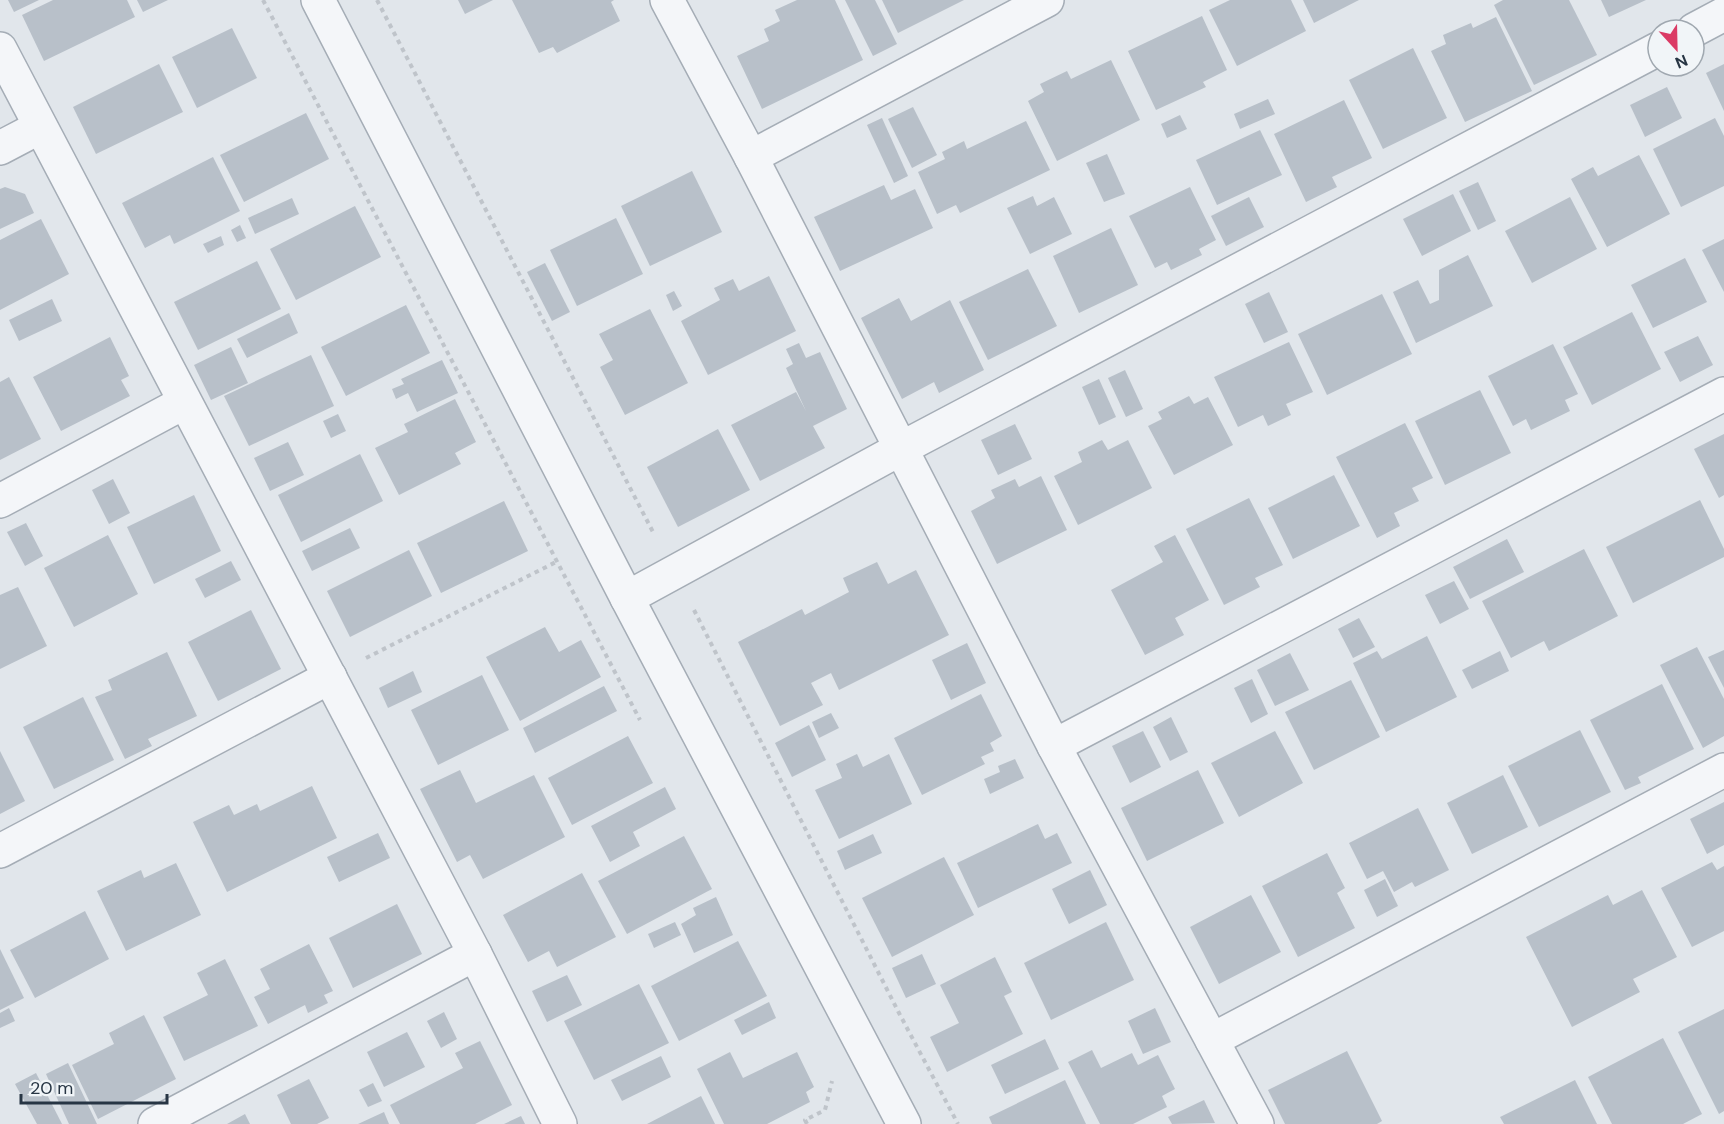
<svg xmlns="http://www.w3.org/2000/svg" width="1724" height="1124" font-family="'DM Sans',sans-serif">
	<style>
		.building { fill: #b8c0c9 }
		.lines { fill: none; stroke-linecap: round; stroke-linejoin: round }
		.minor-casing { stroke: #a5adb6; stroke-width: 36 }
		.path { stroke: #bfc4ca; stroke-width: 4; stroke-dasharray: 4.5 4.5; stroke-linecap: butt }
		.minor { stroke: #f4f6f9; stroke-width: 33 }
	</style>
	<rect width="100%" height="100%" fill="#e1e6eb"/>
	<g class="building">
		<polygon points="8,0 39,0 14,12"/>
		<polygon points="53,0 127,0 135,17 44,61 22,15"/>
		<polygon points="137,0 168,0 143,12"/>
		<polygon points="458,0 493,0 465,14"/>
		<polygon points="512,0 614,0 611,2 620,21 557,53 553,47 539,53"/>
		<polygon points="797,0 835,0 863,60 762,109 737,56 769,41 764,29 780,21 775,10"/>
		<polygon points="845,0 875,0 897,44 873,56"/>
		<polygon points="882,0 964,0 898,33"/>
		<polygon points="1230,0 1291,0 1306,31 1237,66 1209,10"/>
		<polygon points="1303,0 1359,0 1314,23"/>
		<polygon points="1503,0 1569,0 1597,55 1534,85 1494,5"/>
		<polygon points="1601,0 1646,0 1609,17"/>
		<polygon points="1202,16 1227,70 1203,82 1206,87 1156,110 1128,51"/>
		<polygon points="1496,17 1532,91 1465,122 1431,51 1446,44 1443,35 1471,23 1473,28"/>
		<polygon points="232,28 257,78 197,108 172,57"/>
		<polygon points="1413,48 1447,118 1383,149 1349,80"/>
		<polygon points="1111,60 1140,120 1057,161 1028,101 1044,92 1040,84 1067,71 1071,79"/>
		<polygon points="159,64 183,112 96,154 73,107"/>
		<polygon points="1724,64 1724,111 1706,73"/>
		<polygon points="1667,87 1682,118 1645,137 1630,105"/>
		<polygon points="1268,99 1275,114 1240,129 1234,114"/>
		<polygon points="1344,100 1372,158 1332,177 1337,187 1306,202 1274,134"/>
		<polygon points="913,107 937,155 912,168 888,119"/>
		<polygon points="306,113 329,159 244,202 220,155"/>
		<polygon points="1180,115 1187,129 1167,138 1161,124"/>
		<polygon points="882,118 908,176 894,183 867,125"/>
		<polygon points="1715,118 1724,136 1724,186 1681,207 1653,149"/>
		<polygon points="1026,121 1050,170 960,213 956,205 937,214 918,172 945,159 942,152 964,141 967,149"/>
		<polygon points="1260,130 1282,175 1217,205 1196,160"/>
		<polygon points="1107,154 1125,194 1104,202 1086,163"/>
		<polygon points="1639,155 1670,214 1607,247 1571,179 1593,167 1598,176"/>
		<polygon points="213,157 240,211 174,244 170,235 145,248 122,203"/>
		<polygon points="692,171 722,232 650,266 621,206"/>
		<polygon points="1478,182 1496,221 1478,230 1459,191"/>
		<polygon points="884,185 891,200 915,189 933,228 840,271 814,217"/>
		<polygon points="5,187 25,194 34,213 0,229 0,189"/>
		<polygon points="1190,187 1216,240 1199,249 1202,255 1171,270 1167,262 1155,268 1129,216"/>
		<polygon points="1453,194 1471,231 1422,256 1403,219"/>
		<polygon points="1033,196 1037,206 1054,197 1072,234 1030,254 1007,208"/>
		<polygon points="1249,197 1264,227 1226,246 1211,216"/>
		<polygon points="1570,197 1597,249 1532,283 1505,231"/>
		<polygon points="292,198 299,214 255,234 248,218"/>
		<polygon points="355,206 381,257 296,300 270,249"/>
		<polygon points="616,218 643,274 577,306 550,250"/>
		<polygon points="41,219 69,274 0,310 0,240"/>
		<polygon points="240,225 246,238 237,242 231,230"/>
		<polygon points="1111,228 1138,285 1079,313 1053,256"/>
		<polygon points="221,236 224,245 208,253 203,244"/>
		<polygon points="1724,239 1724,292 1702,250"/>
		<polygon points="1468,255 1493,306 1416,343 1393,292 1418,280 1430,304 1439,300 1439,270"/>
		<polygon points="1685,258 1707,302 1653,328 1631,285"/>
		<polygon points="257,261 281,309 198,350 174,302"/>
		<polygon points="545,263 570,312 552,321 527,272"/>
		<polygon points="1028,269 1057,326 988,360 959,302"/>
		<polygon points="769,276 796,331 708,375 681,321 720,300 714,288 733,279 739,291"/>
		<polygon points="674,291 682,306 673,311 666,295"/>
		<polygon points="1269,292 1288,332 1264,343 1245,304"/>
		<polygon points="1382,294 1412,354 1327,395 1298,334"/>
		<polygon points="899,298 911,321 950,300 984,370 939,393 934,382 902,399 861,318"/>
		<polygon points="52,299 62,321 19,341 9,320"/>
		<polygon points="406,305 430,353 346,396 321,347"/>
		<polygon points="650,309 688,383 625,415 600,367 613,360 599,334"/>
		<polygon points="1632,312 1661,369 1592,405 1563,347"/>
		<polygon points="289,313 298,333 247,358 237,339"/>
		<polygon points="1698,336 1713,365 1680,382 1664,352"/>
		<polygon points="110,337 129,376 121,380 130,396 61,431 33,377"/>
		<polygon points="1289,342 1313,392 1286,404 1291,415 1268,426 1263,415 1238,427 1214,377"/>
		<polygon points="799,343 806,358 820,352 847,409 813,426 825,448 760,481 731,425 796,392 806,411 786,368 793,364 786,349"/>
		<polygon points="1553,344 1578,394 1565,400 1570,411 1531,430 1526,419 1513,426 1488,376"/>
		<polygon points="231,347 248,383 211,400 194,365"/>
		<polygon points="311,355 334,406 249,446 224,396"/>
		<polygon points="442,360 458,393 417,412 408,393 396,399 392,389 404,384 401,379"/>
		<polygon points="1125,370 1143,409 1126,417 1108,378"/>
		<polygon points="9,377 41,439 0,460 0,382"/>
		<polygon points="1099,379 1116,417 1099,425 1082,387"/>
		<polygon points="1480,390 1511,453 1445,485 1415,421"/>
		<polygon points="1189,396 1194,404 1208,397 1233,445 1174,475 1148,426 1162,419 1158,412"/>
		<polygon points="455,399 476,442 455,453 461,464 399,495 375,448 408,432 404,424"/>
		<polygon points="338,414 346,431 331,438 323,421"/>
		<polygon points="1405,423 1433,478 1412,488 1419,501 1394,513 1400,526 1377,538 1336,457"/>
		<polygon points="1015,424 1032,459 998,475 981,440"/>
		<polygon points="718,429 750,490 678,527 647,467"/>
		<polygon points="1724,434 1724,495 1719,498 1694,449"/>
		<polygon points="1102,440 1108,450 1128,440 1152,488 1078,525 1054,476 1082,462 1078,452"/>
		<polygon points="288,442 304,475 270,491 254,458"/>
		<polygon points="360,454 383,501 301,542 278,495"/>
		<polygon points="1334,475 1360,526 1293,559 1268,508"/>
		<polygon points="1041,476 1067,530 997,564 971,511 995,498 991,490 1015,479 1019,487"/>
		<polygon points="113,479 130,513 109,524 92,490"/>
		<polygon points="194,495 221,551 154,584 127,527"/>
		<polygon points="1249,498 1283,565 1255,578 1260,587 1224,605 1186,529"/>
		<polygon points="1700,500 1724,549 1724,557 1633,603 1606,547"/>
		<polygon points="504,501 528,551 441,593 417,543"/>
		<polygon points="26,523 43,556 25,566 7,532"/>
		<polygon points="350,528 360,548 312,571 302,551"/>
		<polygon points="108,535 138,594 74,627 44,568"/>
		<polygon points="1175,535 1209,600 1175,618 1184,635 1145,655 1111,590 1163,562 1154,546"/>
		<polygon points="1507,539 1524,572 1470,599 1453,567"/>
		<polygon points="1584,549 1618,616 1549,651 1544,641 1511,658 1482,601"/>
		<polygon points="409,550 432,596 350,637 327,591"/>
		<polygon points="231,561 241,580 205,598 195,579"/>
		<polygon points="877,562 888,584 916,570 949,635 839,690 831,673 811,683 823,705 780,726 738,642 802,609 805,615 849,592 843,578"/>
		<polygon points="1454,581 1469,609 1440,624 1425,595"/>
		<polygon points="18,587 47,646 0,669 0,595"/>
		<polygon points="251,610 281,669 218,701 188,642"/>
		<polygon points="1359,618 1375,647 1353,658 1338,629"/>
		<polygon points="545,627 559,652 581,640 601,677 520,721 486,657"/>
		<polygon points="1427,636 1457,697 1386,732 1353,663 1377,651 1382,659"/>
		<polygon points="967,643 986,683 951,700 932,660"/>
		<polygon points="1697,647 1724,699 1724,736 1703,748 1660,665"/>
		<polygon points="1724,650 1724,688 1708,657"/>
		<polygon points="1500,651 1509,671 1472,689 1462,670"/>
		<polygon points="167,652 197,716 148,739 152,746 125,759 95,697 112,690 108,680"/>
		<polygon points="1290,653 1309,690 1275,706 1257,670"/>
		<polygon points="413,671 422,692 388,708 379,688"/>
		<polygon points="482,675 509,730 438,765 411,710"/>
		<polygon points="1252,679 1268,714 1251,723 1234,688"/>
		<polygon points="1351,680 1380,737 1314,770 1285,712"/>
		<polygon points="1662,684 1694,749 1638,777 1641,783 1625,790 1590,720"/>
		<polygon points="604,686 617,711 535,753 523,728"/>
		<polygon points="981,694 1002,736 990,743 994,751 981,757 985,764 922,795 894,738"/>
		<polygon points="83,697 114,760 54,789 23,727"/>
		<polygon points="831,713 839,728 819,738 812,722"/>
		<polygon points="1171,717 1188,752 1170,761 1153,727"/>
		<polygon points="809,725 826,760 792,777 775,743"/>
		<polygon points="1580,730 1611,792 1539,827 1508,766"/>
		<polygon points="1143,731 1161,767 1130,783 1112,746"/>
		<polygon points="1275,731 1303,783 1239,817 1211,763"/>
		<polygon points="628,736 653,783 572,825 548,778"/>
		<polygon points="0,751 25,801 0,814"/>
		<polygon points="857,754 863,767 889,754 912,804 839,839 815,790 842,778 836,764"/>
		<polygon points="1015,759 1024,778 990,794 984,779 1000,772 998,766"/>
		<polygon points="460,770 476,803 534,775 565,837 483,879 470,855 457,862 420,789"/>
		<polygon points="1198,770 1224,823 1147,861 1121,808"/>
		<polygon points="1503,775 1528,827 1472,854 1447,803"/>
		<polygon points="312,786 337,838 227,892 193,822 229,805 234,815 257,804 260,811"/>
		<polygon points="665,787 676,809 633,832 640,846 610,862 591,826"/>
		<polygon points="1724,802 1724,845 1707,854 1690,819"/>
		<polygon points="1418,808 1449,870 1415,887 1412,882 1394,892 1383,871 1367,879 1349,843"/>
		<polygon points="1038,824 1045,839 1057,833 1072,863 978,908 957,863"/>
		<polygon points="378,833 390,858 339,882 327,857"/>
		<polygon points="873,834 882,853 845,870 837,851"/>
		<polygon points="684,836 712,889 627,934 598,881"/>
		<polygon points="1327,853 1345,888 1337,893 1355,928 1298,957 1262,886"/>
		<polygon points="944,857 974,915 892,957 862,898"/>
		<polygon points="1712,862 1717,870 1724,866 1724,931 1692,947 1661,888"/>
		<polygon points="176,863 201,915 126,951 97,891 141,870 144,878"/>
		<polygon points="1090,870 1107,905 1069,924 1052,889"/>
		<polygon points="582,873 616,937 557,967 549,951 528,962 503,915"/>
		<polygon points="1385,879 1398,906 1377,917 1364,890"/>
		<polygon points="1642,890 1677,957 1633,979 1640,992 1572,1027 1526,937 1608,895 1613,905"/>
		<polygon points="1251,895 1281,952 1219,984 1190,927"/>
		<polygon points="716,897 733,935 694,953 681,924 696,915 693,908"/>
		<polygon points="397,904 422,954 353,988 329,938"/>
		<polygon points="85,911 109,959 35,998 10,950"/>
		<polygon points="675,922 681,935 654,948 648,934"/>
		<polygon points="1106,922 1134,980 1051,1020 1024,963"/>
		<polygon points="738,941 767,996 679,1041 651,986"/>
		<polygon points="309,944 333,991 324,995 328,1003 308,1013 305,1005 268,1024 254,997 270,989 260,969"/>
		<polygon points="0,949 24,998 0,1010"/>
		<polygon points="922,954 936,984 906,998 892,968"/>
		<polygon points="995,957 1012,992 1004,996 1023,1034 947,1072 930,1037 959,1023 940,985"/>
		<polygon points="225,959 258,1026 184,1061 163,1017 208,995 197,973"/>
		<polygon points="567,975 582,1005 547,1022 532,991"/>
		<polygon points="639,984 669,1043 594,1080 564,1021"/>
		<polygon points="769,1002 776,1018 742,1035 734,1020"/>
		<polygon points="9,1008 15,1021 0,1028 0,1013"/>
		<polygon points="1155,1008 1171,1042 1143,1054 1128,1021"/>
		<polygon points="1724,1009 1724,1111 1719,1114 1678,1032"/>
		<polygon points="444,1012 457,1039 441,1048 427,1021"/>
		<polygon points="144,1015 176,1079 98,1119 72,1065 114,1044 109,1033"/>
		<polygon points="407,1032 425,1067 384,1087 367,1052"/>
		<polygon points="1663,1038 1702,1114 1683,1124 1612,1124 1588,1077"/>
		<polygon points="1045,1039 1059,1069 1005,1094 991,1065"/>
		<polygon points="480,1041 512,1105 475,1124 400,1124 390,1105 463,1068 455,1053"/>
		<polygon points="1092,1050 1101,1068 1132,1053 1138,1065 1158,1055 1175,1089 1162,1096 1167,1107 1133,1124 1100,1124 1068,1062"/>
		<polygon points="1347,1051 1382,1121 1377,1124 1285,1124 1268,1090"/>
		<polygon points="730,1052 743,1078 797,1052 814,1087 806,1092 810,1102 767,1124 724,1124 697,1069"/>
		<polygon points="661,1056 671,1077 622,1101 611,1080"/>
		<polygon points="68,1063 97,1124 69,1124 46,1074"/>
		<polygon points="36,1073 62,1124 37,1124 15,1084"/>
		<polygon points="309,1079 329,1118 317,1124 291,1124 277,1095"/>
		<polygon points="1065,1080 1086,1124 992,1124 989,1117"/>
		<polygon points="1575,1080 1597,1124 1504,1124 1500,1117"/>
		<polygon points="373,1083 382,1101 368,1107 359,1090"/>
		<polygon points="701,1096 715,1124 647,1124"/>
		<polygon points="1204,1100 1215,1123 1172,1124 1168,1117"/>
		<polygon points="384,1112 389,1124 358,1124"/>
		<polygon points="245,1114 250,1124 227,1124"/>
		<polygon points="521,1116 525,1124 504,1124"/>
	</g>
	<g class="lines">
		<g class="minor-casing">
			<g id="minor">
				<polyline points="318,0 627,598 904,1124"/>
				<polyline points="667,0 751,157 1054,746 1257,1124"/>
				<polyline points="1694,30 1724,14"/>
				<polyline points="0,49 475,954 560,1124"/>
				<polyline points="0,148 40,127"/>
				<polyline points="751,157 1047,0"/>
				<polyline points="0,501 183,403"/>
				<polyline points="627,598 900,449 1658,49"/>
				<polyline points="1054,746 1724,394"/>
				<polyline points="0,851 330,677"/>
				<polyline points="1212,1040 1724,770"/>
				<polyline points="155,1124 475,954"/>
			</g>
		</g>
		<g class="path">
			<polyline points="263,0 640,720"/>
			<polyline points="377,0 654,534"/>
			<polyline points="694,610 899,1013 958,1124"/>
			<polyline points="366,658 556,562"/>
			<polyline points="807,1124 805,1120 825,1110 832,1081"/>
		</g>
		<use href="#minor" class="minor"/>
	</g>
	<g transform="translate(1676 48) rotate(158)"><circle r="28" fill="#f1f5f8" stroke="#a0a8b0" stroke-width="1.5"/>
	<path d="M0-4.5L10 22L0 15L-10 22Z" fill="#db3b65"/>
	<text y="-9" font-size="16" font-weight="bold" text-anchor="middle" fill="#273544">N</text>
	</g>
	<path d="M21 1094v9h146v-9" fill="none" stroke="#273544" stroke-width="3"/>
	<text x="30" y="1094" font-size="18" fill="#273544" stroke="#f1f5f8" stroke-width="4.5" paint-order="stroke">20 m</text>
</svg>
